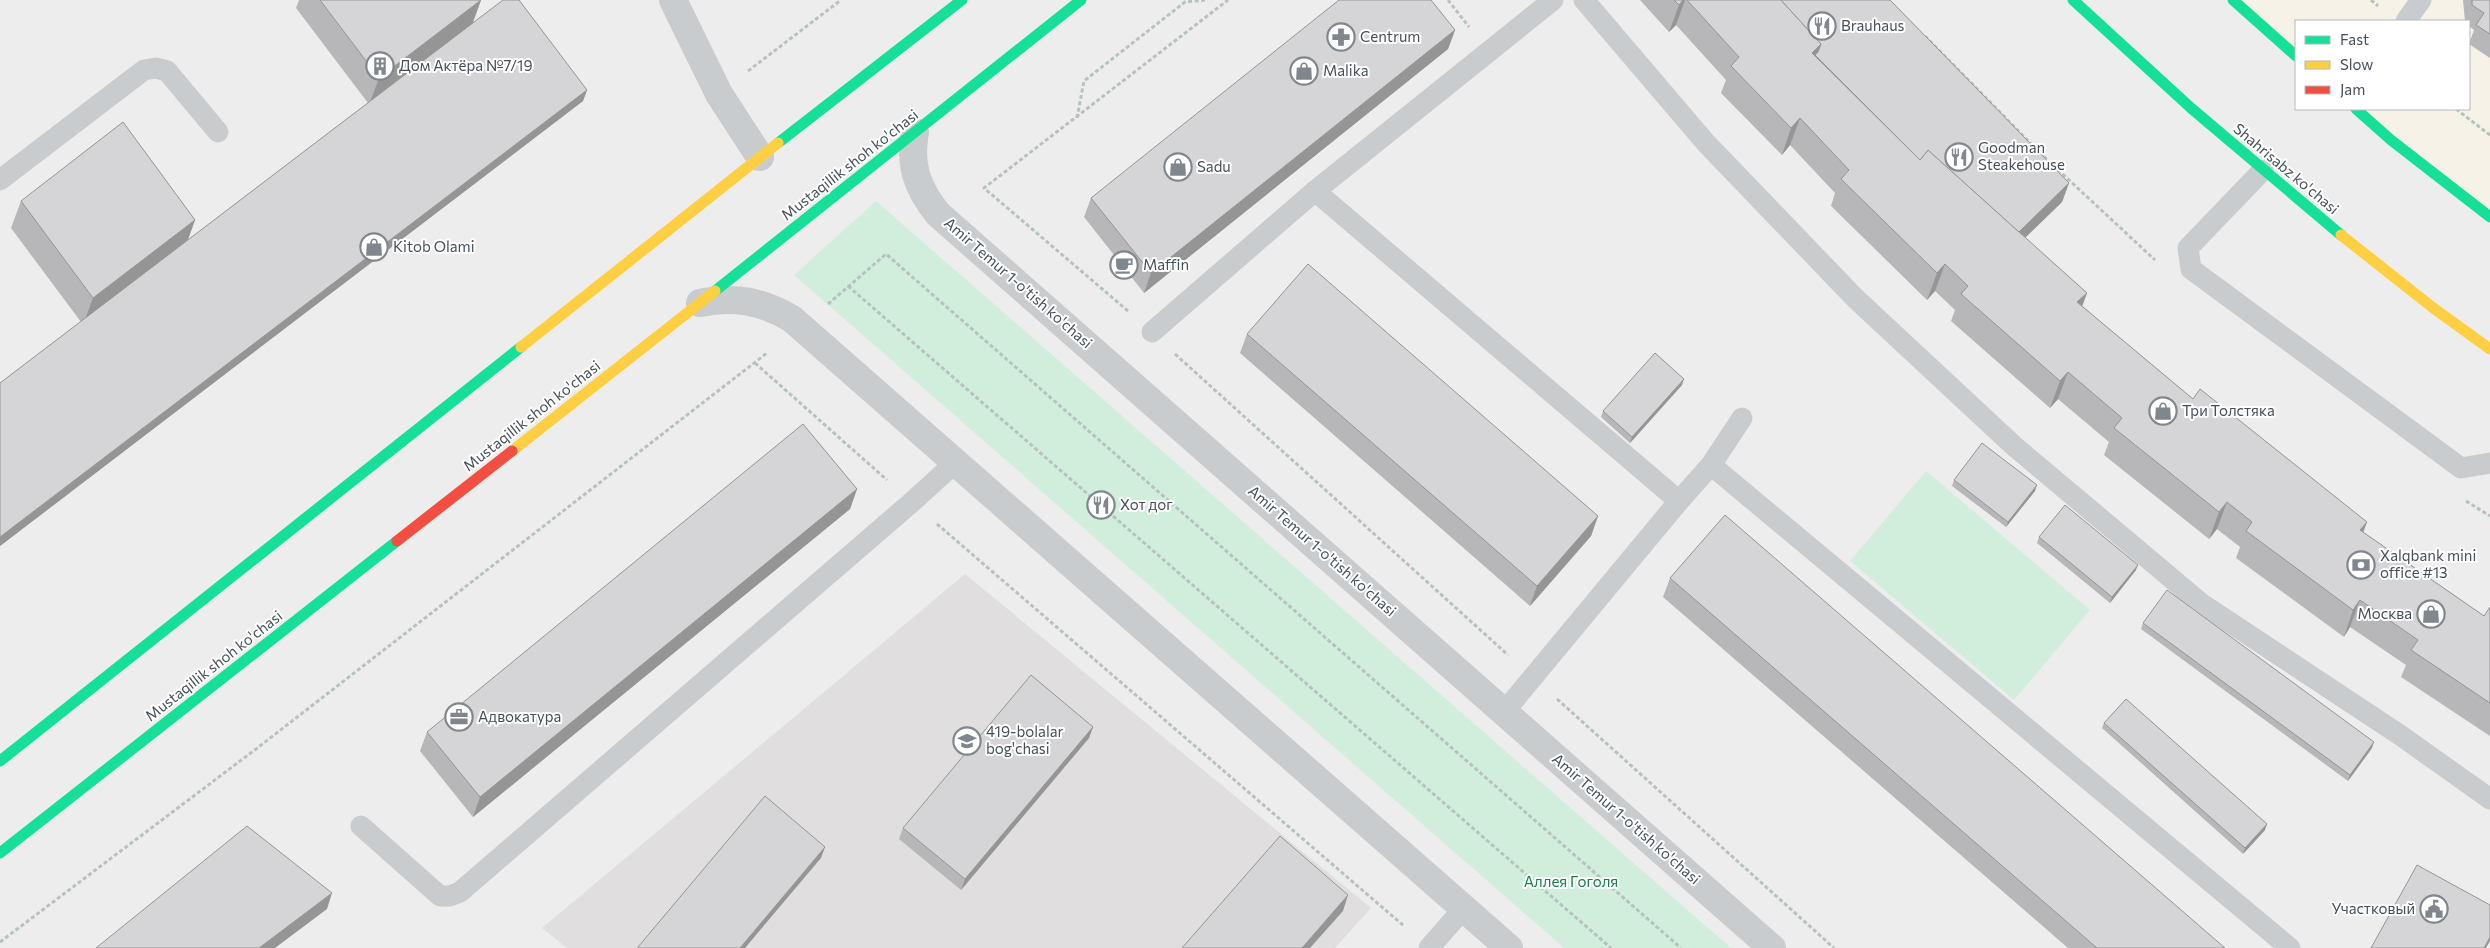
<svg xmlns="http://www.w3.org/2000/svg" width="2490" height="948" font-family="Commissioner,sans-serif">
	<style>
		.commercial { fill: #f6f2e8 }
		.education { fill: #e0dedf }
		.green { fill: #d1eedd }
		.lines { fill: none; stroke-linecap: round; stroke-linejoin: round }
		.path { stroke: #b6c2bf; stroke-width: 3; stroke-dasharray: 4 2.5; stroke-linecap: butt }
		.lane { stroke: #c9ccce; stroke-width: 21 }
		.street { stroke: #c9ccce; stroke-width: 28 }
		.fast { stroke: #16e098; stroke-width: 11 }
		.slow { stroke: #ffcf43; stroke-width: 11 }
		.jam { stroke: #f24e42; stroke-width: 11 }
		.wall { fill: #b7b7b9 }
		.shaded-wall { fill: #959596 }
		.building { fill: #d5d5d7; stroke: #959596 }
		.labels { text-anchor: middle; stroke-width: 4; stroke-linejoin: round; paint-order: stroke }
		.poi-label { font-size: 15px; fill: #444f5a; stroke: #fff; text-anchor: start }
		.street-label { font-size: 15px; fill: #444f5a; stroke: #fff }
		.park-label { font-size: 15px; fill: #157c4c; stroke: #fff }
	</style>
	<rect width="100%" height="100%" fill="#eeeded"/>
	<polygon class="commercial" points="2233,0 2490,0 2490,217 2356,109 2469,109 2469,21 2296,21 2296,56"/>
	<polygon class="education" points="965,574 1371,908 1335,948 567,948 542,928"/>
	<g class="green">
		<polygon points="876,201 1731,948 1564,948 794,275"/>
		<polygon points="1926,471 2090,610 2014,700 1850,561"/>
	</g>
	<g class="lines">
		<g class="path">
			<polyline points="1448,0 1469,27"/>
			<polyline points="2371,0 2378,6"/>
			<polyline points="1925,36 2040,153 2155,260"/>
			<polyline points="748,71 841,0"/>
			<polyline points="2456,109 2490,135"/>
			<polyline points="1077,118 1084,81 1185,2 1206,0"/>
			<polyline points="848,286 1611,948"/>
			<polyline points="828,304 886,254 1681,948"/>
			<polyline points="1128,311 984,188 1228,0"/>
			<polyline points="1175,354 1508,655"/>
			<polyline points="755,363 887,480"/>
			<polyline points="2466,501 2490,516"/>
			<polyline points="937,524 1404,926"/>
			<polyline points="1557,699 1834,948"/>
			<polyline points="0,942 256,749 767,353"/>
		</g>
		<g class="lane">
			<polyline points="1584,0 1706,143 1855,298 2014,446 2202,604 2400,735 2490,799"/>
			<polyline points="2406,21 2421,0"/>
			<polyline points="2263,170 2188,248 2191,269 2461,468 2490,463"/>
			<polyline points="0,180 144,70 156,68 167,71 218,132"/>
			<polyline points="1315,191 1679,501 1504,712"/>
			<polyline points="1152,332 1315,191 1553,0"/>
			<polyline points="1711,465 1742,418"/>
			<polyline points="1679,501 1711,465 2290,948"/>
			<polyline points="361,826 440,896 450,896 460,892 912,502 956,462"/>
			<polyline points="1429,948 1464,908"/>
		</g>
		<g class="street">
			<polyline points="673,0 719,94 760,157"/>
			<path d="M 915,132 C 909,165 917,188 938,214 L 1772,948"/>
			<path d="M 700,303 C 734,296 762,301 792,319 L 1509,948"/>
		</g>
		<g class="fast">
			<polyline points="2073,0 2191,108 2341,235"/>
			<polyline points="2233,0 2296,56"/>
			<polyline points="2356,109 2391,140 2490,217"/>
			<polyline points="778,143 962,0"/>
			<polyline points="715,291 1081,0"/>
			<polyline points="0,761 521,347"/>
			<polyline points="0,853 397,541"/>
		</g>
		<g class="slow">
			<polyline points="2341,235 2432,307 2490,349"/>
			<polyline points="521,347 778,143"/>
			<polyline points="512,451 715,291"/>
		</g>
		<polyline class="jam" points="397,541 512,451"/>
	</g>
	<g class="wall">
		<polygon points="299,0 481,0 473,23 587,90 583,101 0,546 0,383 81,322 11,228 21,201 195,220 188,240 368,103 296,8"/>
		<polygon points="1640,0 1890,0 2069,183 2062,202 2025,238 2087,293 2082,306 2193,399 2367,522 2363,532 2484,616 2490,607 2490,736 2401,677 2406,665 2350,627 2344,637 2236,558 2240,547 2217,529 2209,539 2104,455 2109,442 2058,399 2050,408 1951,321 1955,310 1935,291 1927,300 1831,206 1835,193 1790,145 1782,155 1721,93 1726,80 1676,25 1669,32"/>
		<polygon points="2463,0 2490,0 2490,58 2469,44 2474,30 2469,26 2469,21 2465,21"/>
		<polygon points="1455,30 1448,49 1144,293 1084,217 1091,198"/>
		<polygon points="1247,334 1598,516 1591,536 1530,606 1240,353"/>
		<polygon points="1682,385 1630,443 1601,417 1603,411"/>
		<polygon points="1954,480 2035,491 2006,527 1952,486"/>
		<polygon points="857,489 850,509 473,817 420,751 427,732"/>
		<polygon points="2039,537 2136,570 2110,603 2037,543"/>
		<polygon points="1670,578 2225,948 2068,948 1663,597"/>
		<polygon points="2143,623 2372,748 2348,781 2141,629"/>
		<polygon points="2104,723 2265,830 2243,854 2102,728"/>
		<polygon points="1093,727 1089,738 961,890 899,839 903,828"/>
	</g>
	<g class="shaded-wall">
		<polygon points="481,0 471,27 369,105 379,78"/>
		<polygon points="1683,0 1685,0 1676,25 1669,32 1679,5"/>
		<polygon points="1455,30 1448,49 1144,293 1151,273"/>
		<polygon points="1821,44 1814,65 1812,53"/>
		<polygon points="587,90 583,101 0,546 0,537"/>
		<polygon points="1800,118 1790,145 1782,155 1791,128"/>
		<polygon points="2069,183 2062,202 2006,256 2013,237"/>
		<polygon points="195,220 185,247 83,325 93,298"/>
		<polygon points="1945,264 1935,291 1927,300 1937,273"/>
		<polygon points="2087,293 2077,320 2077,302"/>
		<polygon points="2068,372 2058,399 2050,408 2060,381"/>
		<polygon points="1684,379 1682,385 1630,443 1632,437"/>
		<polygon points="2037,485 2035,491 2006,527 2008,522"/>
		<polygon points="857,489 850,509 473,817 480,797"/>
		<polygon points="2227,502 2217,529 2209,539 2219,512"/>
		<polygon points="1598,516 1591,536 1530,606 1537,586"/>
		<polygon points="2367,522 2357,549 2360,530"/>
		<polygon points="2138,565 2136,570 2110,603 2112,597"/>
		<polygon points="2360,600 2350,627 2344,637 2353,610"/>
		<polygon points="1093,727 1089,738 961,890 965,879"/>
		<polygon points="2374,742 2372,748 2348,781 2350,775"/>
		<polygon points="2267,824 2265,830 2243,854 2245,848"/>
		<polygon points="825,847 821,858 745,948 740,948"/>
		<polygon points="332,893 327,909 275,948 259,948"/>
		<polygon points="1348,895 1343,911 1310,948 1302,948"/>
		<polygon points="2490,937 2490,941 2486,948 2484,948"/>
	</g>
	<g class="building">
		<polygon points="320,0 481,0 379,78"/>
		<polygon points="503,0 519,0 587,90 0,537 0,383"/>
		<polygon points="1339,0 1431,0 1455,30 1151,273 1091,198"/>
		<polygon points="1674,0 1683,0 1679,5"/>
		<polygon points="1687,0 1781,0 1821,44 1812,53 1920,160 1928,150 2087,293 2077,302 2193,399 2200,389 2367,522 2360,530 2484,616 2490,607 2490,703 2411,650 2418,640 2360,600 2353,610 2246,531 2252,522 2227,502 2219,512 2114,428 2122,418 2068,372 2060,381 1961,294 1968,286 1945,264 1937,273 1841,179 1849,170 1800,118 1791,128 1731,66 1739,57"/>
		<polygon points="1781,0 1890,0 2069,183 2019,232 1928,150 1920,160 1815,55 1818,52 1821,44"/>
		<polygon points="2472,0 2490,0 2490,34 2476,25 2484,13 2472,5"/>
		<polygon points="123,122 195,220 93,298 21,201"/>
		<polygon points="1308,264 1598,516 1537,586 1247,334"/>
		<polygon points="1655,353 1684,379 1632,437 1603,411"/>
		<polygon points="803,424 857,489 480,797 427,732"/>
		<polygon points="1982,443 2037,485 2008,522 1954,480"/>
		<polygon points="2065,505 2138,565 2112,597 2039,537"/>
		<polygon points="1725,515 2225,948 2097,948 1670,578"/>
		<polygon points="2167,590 2374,742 2350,775 2143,623"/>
		<polygon points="1031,675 1093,727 965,879 903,828"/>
		<polygon points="2126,699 2267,824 2245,848 2104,723"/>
		<polygon points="765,796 825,847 740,948 638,948 638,947"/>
		<polygon points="247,826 332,893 259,948 96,948"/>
		<polygon points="1280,836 1348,895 1302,948 1182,948"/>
		<polygon points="2417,865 2490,905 2490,937 2484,948 2371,948"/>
	</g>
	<defs>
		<g id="restaurant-ring" transform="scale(1.4375)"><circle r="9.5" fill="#fff" stroke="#80868d" stroke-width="1.5"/><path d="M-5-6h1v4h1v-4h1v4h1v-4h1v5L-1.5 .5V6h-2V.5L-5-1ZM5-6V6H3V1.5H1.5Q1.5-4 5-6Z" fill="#80868d"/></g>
		<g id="pharmacy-ring" transform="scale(1.4375)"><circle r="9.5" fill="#fff" stroke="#80868d" stroke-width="1.5"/><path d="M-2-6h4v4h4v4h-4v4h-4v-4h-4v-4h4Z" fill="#80868d"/></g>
		<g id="building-ring" transform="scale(1.4375)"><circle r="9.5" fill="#fff" stroke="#80868d" stroke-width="1.5"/><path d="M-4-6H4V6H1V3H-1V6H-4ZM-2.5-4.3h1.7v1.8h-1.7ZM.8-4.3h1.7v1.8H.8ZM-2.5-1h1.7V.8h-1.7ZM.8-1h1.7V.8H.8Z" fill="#80868d"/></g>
		<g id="shop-ring" transform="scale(1.4375)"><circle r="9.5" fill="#fff" stroke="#80868d" stroke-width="1.5"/><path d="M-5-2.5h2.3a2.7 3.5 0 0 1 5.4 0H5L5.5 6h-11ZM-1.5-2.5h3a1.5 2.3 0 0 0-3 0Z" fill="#80868d"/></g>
		<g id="cafe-ring" transform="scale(1.4375)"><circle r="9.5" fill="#fff" stroke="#80868d" stroke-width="1.5"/><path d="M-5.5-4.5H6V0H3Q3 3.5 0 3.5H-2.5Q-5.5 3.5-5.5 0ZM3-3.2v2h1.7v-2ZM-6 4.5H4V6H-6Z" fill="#80868d"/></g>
		<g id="bank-ring" transform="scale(1.4375)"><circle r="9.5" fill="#fff" stroke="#80868d" stroke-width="1.5"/><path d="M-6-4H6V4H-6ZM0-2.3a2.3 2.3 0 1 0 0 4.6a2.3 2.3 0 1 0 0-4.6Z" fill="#80868d"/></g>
		<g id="office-ring" transform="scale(1.4375)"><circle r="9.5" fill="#fff" stroke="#80868d" stroke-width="1.5"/><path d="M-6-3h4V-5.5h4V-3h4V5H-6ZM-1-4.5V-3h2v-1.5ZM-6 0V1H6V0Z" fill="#80868d"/></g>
		<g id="school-ring" transform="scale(1.4375)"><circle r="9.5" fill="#fff" stroke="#80868d" stroke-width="1.5"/><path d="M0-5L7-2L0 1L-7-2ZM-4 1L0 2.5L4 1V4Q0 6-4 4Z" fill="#80868d"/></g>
		<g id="civic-ring" transform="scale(1.4375)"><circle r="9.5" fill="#fff" stroke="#80868d" stroke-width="1.5"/><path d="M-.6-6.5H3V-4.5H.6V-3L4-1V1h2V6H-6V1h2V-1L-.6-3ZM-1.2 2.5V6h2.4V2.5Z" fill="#80868d"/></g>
	</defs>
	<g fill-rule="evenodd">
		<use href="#restaurant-ring" x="1822" y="26"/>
		<use href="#pharmacy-ring" x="1341" y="37"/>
		<use href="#building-ring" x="380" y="66"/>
		<use href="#shop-ring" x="1304" y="71"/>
		<use href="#restaurant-ring" x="1959" y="157"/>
		<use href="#shop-ring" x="1178" y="167"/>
		<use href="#shop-ring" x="374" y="247"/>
		<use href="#cafe-ring" x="1124" y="265"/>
		<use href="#shop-ring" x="2163" y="411"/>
		<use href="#restaurant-ring" x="1101" y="505"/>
		<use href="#bank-ring" x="2361" y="565"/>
		<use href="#shop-ring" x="2431" y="614"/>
		<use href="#office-ring" x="459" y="717"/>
		<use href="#school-ring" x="967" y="741"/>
		<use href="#civic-ring" x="2434" y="909"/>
	</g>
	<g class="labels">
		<g class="poi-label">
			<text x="1841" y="31">Brauhaus</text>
			<text x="1360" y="42">Centrum</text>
			<text x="399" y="71">Дом Актёра №7/19</text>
			<text x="1323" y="76">Malika</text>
			<text x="1978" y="153">Goodman<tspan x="1978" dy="17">Steakehouse</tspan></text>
			<text x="1197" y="172">Sadu</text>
			<text x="393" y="252">Kitob Olami</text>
			<text x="1143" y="270">Maffin</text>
			<text x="2182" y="416">Три Толстяка</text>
			<text x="1120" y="510">Хот дог</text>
			<text x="2380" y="561">Xalqbank mini<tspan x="2380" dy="17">office #13</tspan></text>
			<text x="2412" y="619" text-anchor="end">Москва</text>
			<text x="478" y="722">Адвокатура</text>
			<text x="986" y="737">419-bolalar<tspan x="986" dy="17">bog'chasi</tspan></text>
			<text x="2415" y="914" text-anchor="end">Участковый</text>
		</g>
		<g class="street-label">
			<text transform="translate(850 165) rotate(-38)" y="5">Mustaqillik shoh ko'chasi</text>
			<text transform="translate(2286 169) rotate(40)" y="5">Shahrisabz ko'chasi</text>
			<text transform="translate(1018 283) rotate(41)" y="5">Amir Temur 1-o'tish ko'chasi</text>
			<text transform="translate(532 416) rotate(-38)" y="5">Mustaqillik shoh ko'chasi</text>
			<text transform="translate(1322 551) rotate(41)" y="5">Amir Temur 1-o'tish ko'chasi</text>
			<text transform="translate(214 666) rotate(-38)" y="5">Mustaqillik shoh ko'chasi</text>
			<text transform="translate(1626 819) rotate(41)" y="5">Amir Temur 1-o'tish ko'chasi</text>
		</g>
		<g class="park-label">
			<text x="1571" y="887">Аллея Гоголя</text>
		</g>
	</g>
	<rect x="2295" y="20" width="175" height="90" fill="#ffffff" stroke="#b4b9bd"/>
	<rect x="2305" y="36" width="25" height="8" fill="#16e098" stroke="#b4b9bd"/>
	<text x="2340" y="45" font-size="15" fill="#444f5a">Fast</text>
	<rect x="2305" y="61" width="25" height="8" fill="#ffcf43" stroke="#b4b9bd"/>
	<text x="2340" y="70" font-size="15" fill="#444f5a">Slow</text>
	<rect x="2305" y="86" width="25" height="8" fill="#f24e42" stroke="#b4b9bd"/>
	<text x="2340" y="95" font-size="15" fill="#444f5a">Jam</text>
</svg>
